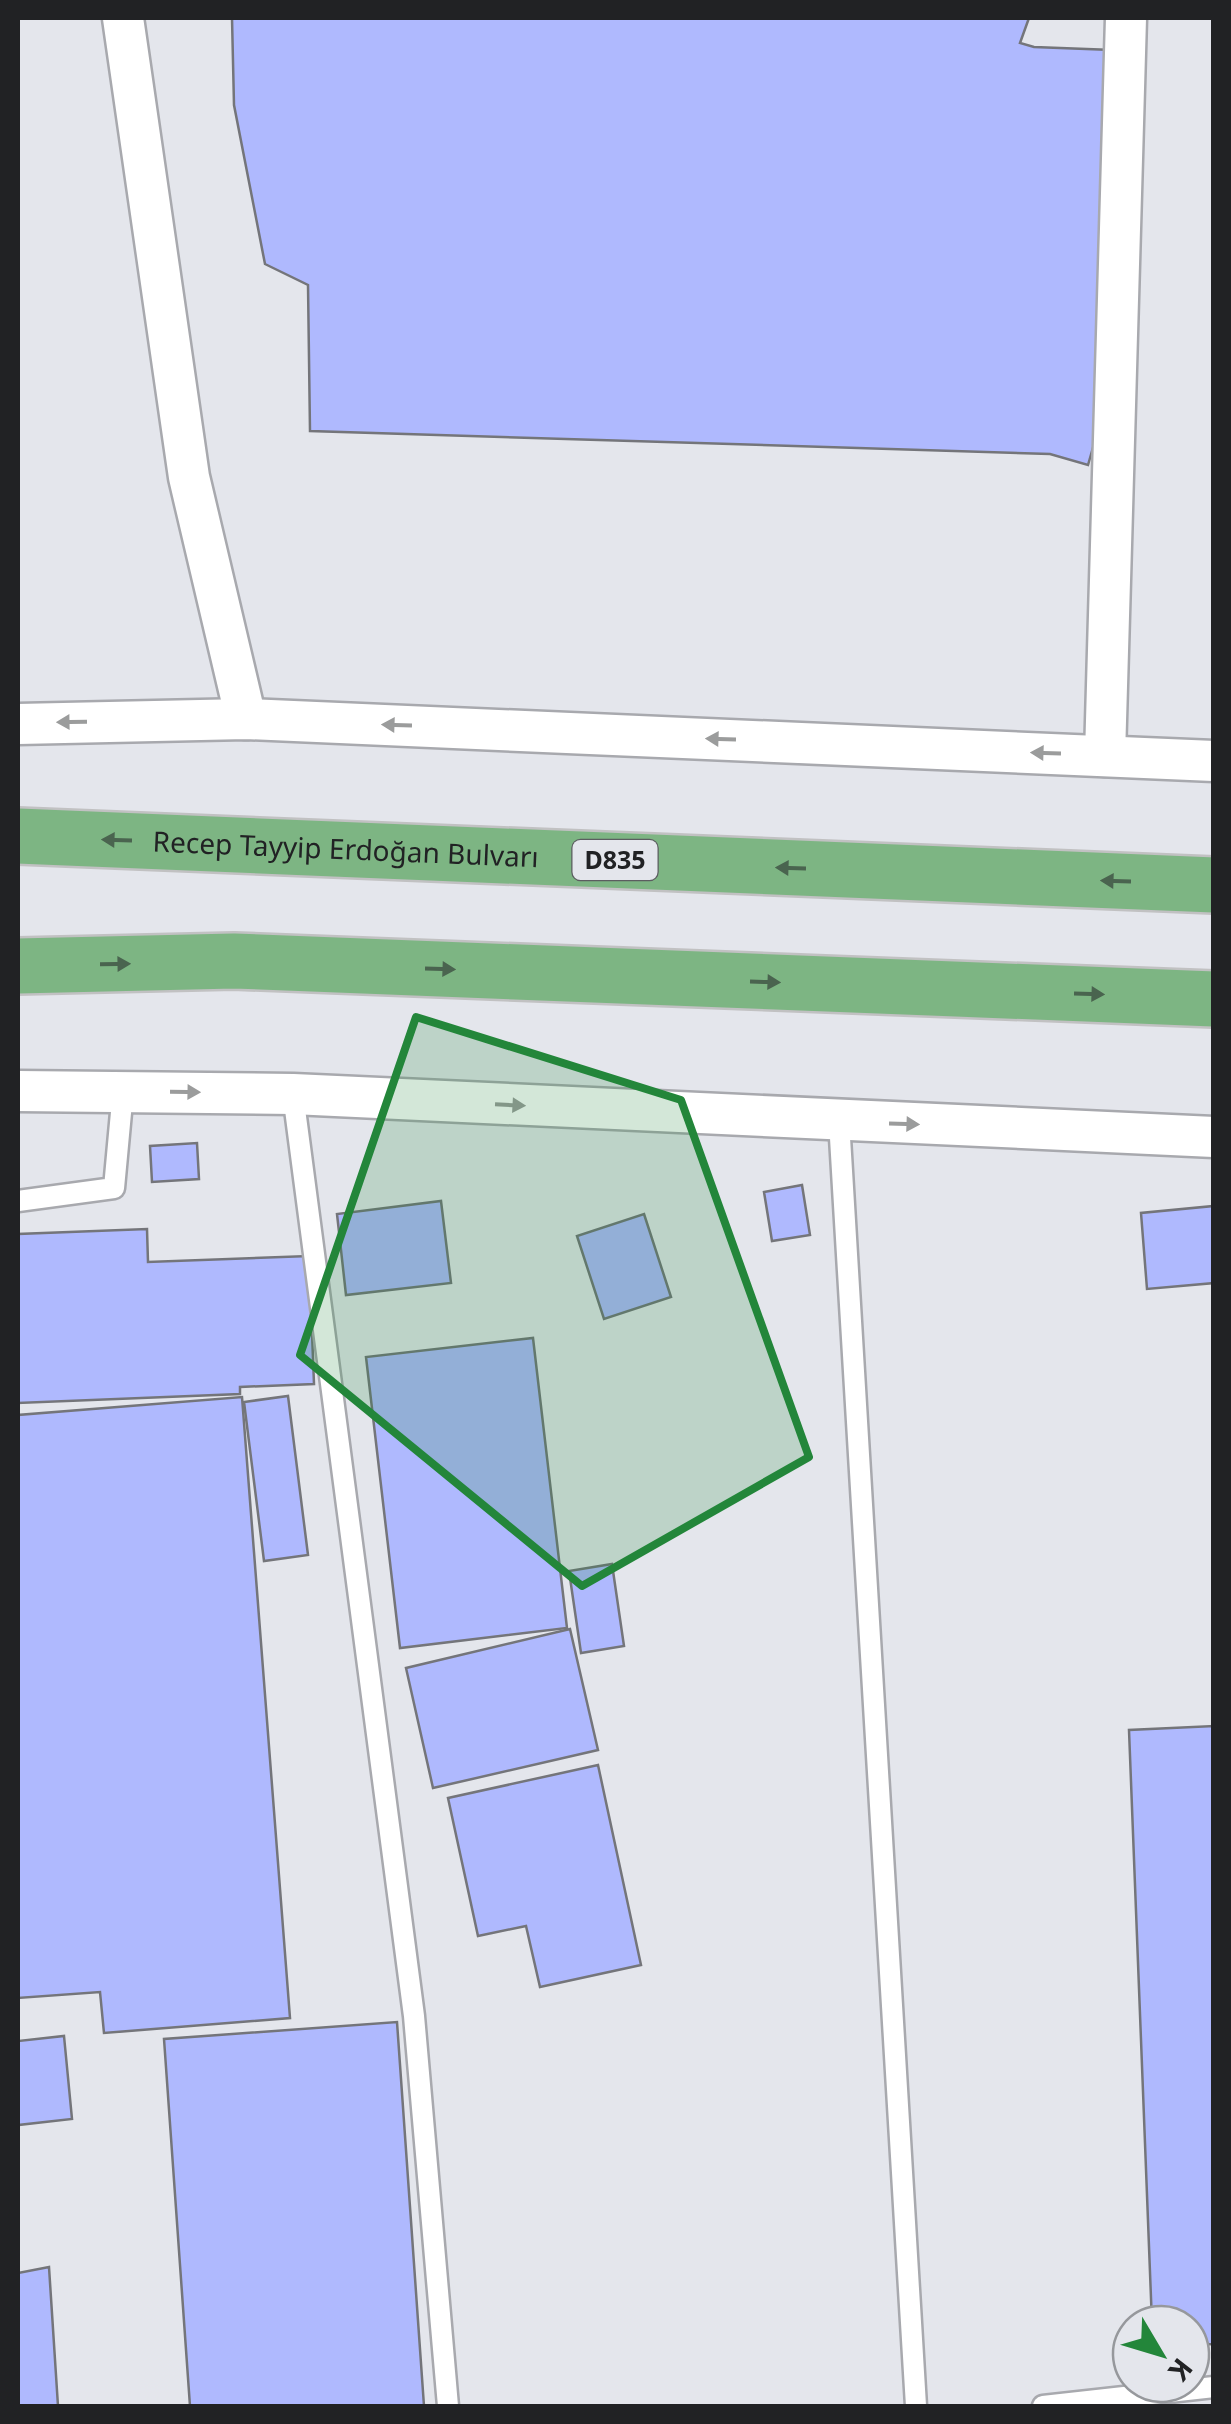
<svg xmlns="http://www.w3.org/2000/svg" width="1231" height="2424" font-family="'Noto Sans',sans-serif">
	<style>
		.building { fill: #afb9fe; stroke: #74757a; stroke-width: 2.5 }
		.lines { fill: none; stroke-linecap: round; stroke-linejoin: round }
		.lane-casing { stroke: #a8a9ae; stroke-width: 25 }
		.street-casing { stroke: #a8a9ae; stroke-width: 45 }
		.highway-casing { stroke: #c1c1c2; stroke-width: 60 }
		.lane { stroke: #fff; stroke-width: 20 }
		.street { stroke: #fff; stroke-width: 40 }
		.highway { stroke: #7db583; stroke-width: 55 }
		.oneway { fill: #9b9c9c }
		.oneway2 { fill: #4a644f }
		.marked { fill: #23863a; fill-opacity: 0.2; stroke: #23863a; stroke-width: 8; stroke-linejoin: round }
		.labels { text-anchor: middle; stroke-width: 8; stroke-linejoin: round; paint-order: stroke }
		.shield { fill: #e4e6ec; stroke: #5c5d60; stroke-width: 2.5 }
		.shield-label { font-size: 25px; font-weight: bold; fill: #212224 }
		.street-label { font-size: 28px; fill: #212224; stroke: #e4e6ec }
	</style>
	<rect width="100%" height="100%" fill="#e4e6ec"/>
	<g class="building">
		<polygon points="232,18 1029,18 1020,43 1034,47 1112,50 1094,444 1088,465 1050,454 310,431 308,285 265,264 234,105"/>
		<polygon points="197,1143 199,1179 152,1182 150,1146"/>
		<polygon points="802,1185 810,1235 772,1241 764,1192"/>
		<polygon points="441,1201 451,1283 346,1295 337,1214"/>
		<polygon points="1214,1206 1214,1283 1147,1289 1141,1213"/>
		<polygon points="644,1214 671,1297 604,1319 577,1236"/>
		<polygon points="147,1229 148,1262 309,1256 314,1384 240,1387 240,1394 18,1403 18,1234"/>
		<polygon points="533,1338 567,1628 400,1648 366,1357"/>
		<polygon points="288,1396 308,1555 264,1561 244,1402"/>
		<polygon points="242,1397 290,2018 104,2033 100,1992 18,1998 18,1415"/>
		<polygon points="612,1564 624,1646 581,1653 569,1571"/>
		<polygon points="570,1629 598,1750 433,1788 406,1668"/>
		<polygon points="1214,1726 1214,2344 1191,2345 1191,2324 1152,2324 1129,1730"/>
		<polygon points="598,1765 641,1965 540,1987 526,1926 478,1936 448,1798"/>
		<polygon points="397,2022 424,2406 190,2406 164,2039"/>
		<polygon points="64,2036 72,2119 18,2125 18,2041"/>
		<polygon points="49,2267 58,2406 18,2406 18,2273"/>
	</g>
	<g class="lines">
		<g class="lane-casing">
			<g id="lane">
				<polyline points="293,1094 414,2016 448,2406"/>
				<polyline points="839,1121 916,2406"/>
				<polyline points="18,1201 114,1188 123,1091"/>
				<polyline points="1043,2406 1214,2387"/>
			</g>
		</g>
		<g class="street-casing">
			<g id="street">
				<polyline points="123,18 189,477 246,719"/>
				<polyline points="18,724 246,719 1214,761"/>
				<polyline points="1105,756 1126,18"/>
				<polyline points="18,1091 293,1094 1214,1137"/>
			</g>
		</g>
		<g class="highway-casing">
			<g id="highway">
				<path id="s1" d="M 18,836 L 1214,885"/>
				<polyline points="18,966 234,961 1214,999"/>
			</g>
		</g>
		<use href="#lane" class="lane"/>
		<use href="#street" class="street"/>
		<use href="#highway" class="highway"/>
	</g>
	<defs><path id="oneway-solid" d="M-6-.8H1V-3.2L6.5 0L1 3.2V.8H-6Z" transform="scale(2.5)"/></defs>
	<g class="oneway">
		<use href="#oneway-solid" transform="translate(72 722) rotate(179)"/>
		<use href="#oneway-solid" transform="translate(397 725) rotate(-178)"/>
		<use href="#oneway-solid" transform="translate(721 739) rotate(-178)"/>
		<use href="#oneway-solid" transform="translate(1046 753) rotate(-178)"/>
		<use href="#oneway-solid" transform="translate(185 1092) rotate(1)"/>
		<use href="#oneway-solid" transform="translate(510 1105) rotate(3)"/>
		<use href="#oneway-solid" transform="translate(904 1124) rotate(2)"/>
	</g>
	<g class="oneway2">
		<use href="#oneway-solid" transform="translate(117 840) rotate(-178)"/>
		<use href="#oneway-solid" transform="translate(791 868) rotate(-178)"/>
		<use href="#oneway-solid" transform="translate(1116 881) rotate(-178)"/>
		<use href="#oneway-solid" transform="translate(115 964) rotate(-1)"/>
		<use href="#oneway-solid" transform="translate(440 969) rotate(2)"/>
		<use href="#oneway-solid" transform="translate(765 982) rotate(2)"/>
		<use href="#oneway-solid" transform="translate(1089 994) rotate(2)"/>
	</g>
	<path class="marked" d="M 416,1017 L 681,1100 L 809,1457 L 582,1586 L 300,1355 Z"/>
	<g class="labels">
		<rect class="shield" x="572.5" y="840" width="85" height="40" rx="8"/>
		<g class="shield-label">
			<text x="615" y="869">D835</text>
		</g>
		<g class="street-label">
			<text dy="10" stroke="none"><textPath href="#s1" startOffset="328">Recep Tayyip Erdoğan Bulvarı</textPath></text>
		</g>
	</g>
	<rect width="1231" height="2424" fill="none" stroke="#212224" stroke-width="40"/>
	<g transform="translate(1161 2354) rotate(128)"><circle r="48" fill="#e4e6ec" stroke="#96989c" stroke-width="2.5"/>
	<path d="M0-8L18 38L0 25L-18 38Z" fill="#23863a"/>
	<text y="-15" font-size="28" font-weight="bold" text-anchor="middle" fill="#212224">K</text>
	</g>
</svg>
